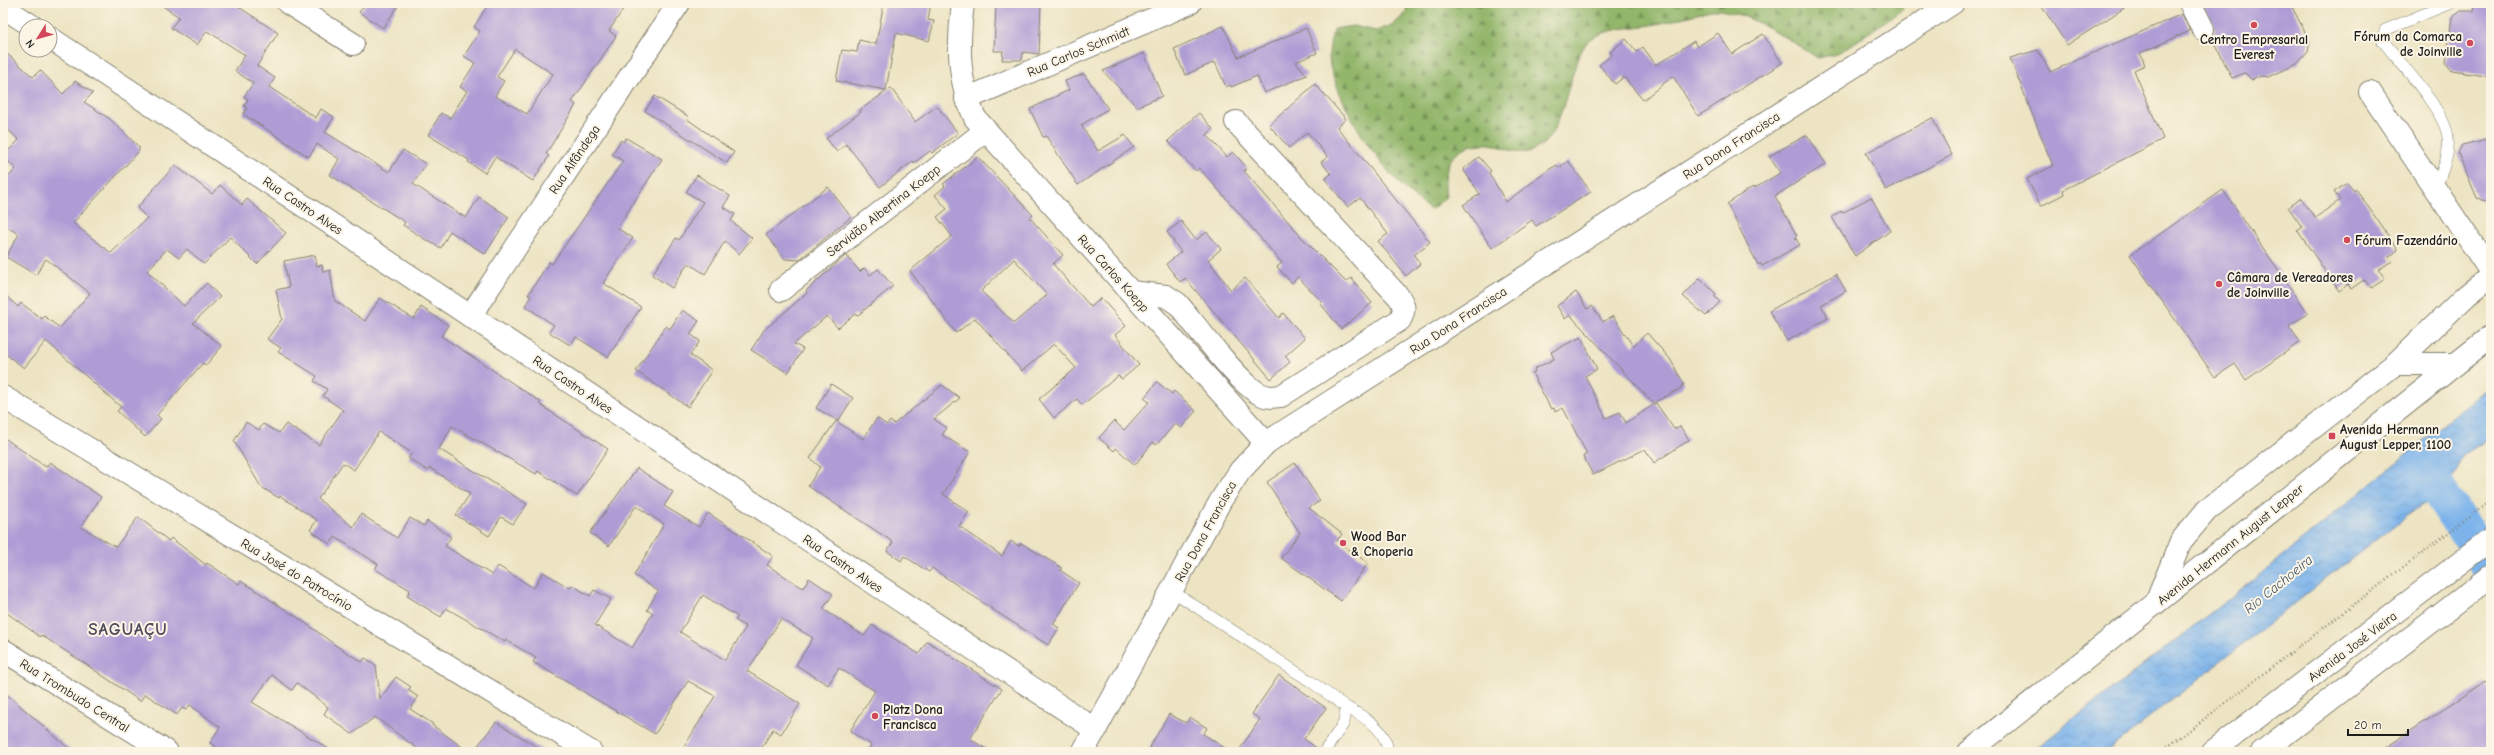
<svg xmlns="http://www.w3.org/2000/svg" width="2494" height="755" font-family="'Comic Neue',sans-serif">
	<style>
		.forest { fill: url(#forest-firs); stroke: #576944 }
		.water { fill: url(#water-waves); stroke: #4c6884 }
		.lines { fill: none; stroke-linecap: round; stroke-linejoin: round }
		.river { stroke: #7cb3eb; stroke-width: 36 }
		.building { fill: #ae9cd5; fill-rule: evenodd }
		.service-casing { stroke: #848070; stroke-width: 12 }
		.minor-casing { stroke: #848070; stroke-width: 24 }
		.primary-casing { stroke: #848070; stroke-width: 24 }
		.path { stroke: #848070; stroke-width: 2.5; stroke-dasharray: 1 3; stroke-linecap: butt }
		.service { stroke: #fff; stroke-width: 11 }
		.minor { stroke: #fff; stroke-width: 22 }
		.primary { stroke: #fff; stroke-width: 22 }
		.poi-dot { fill: #d1495b; stroke: #fcf5e5; stroke-width: 1.5 }
		.labels { text-anchor: middle; stroke-width: 4; stroke-linejoin: round; paint-order: stroke }
		.poi-label { font-size: 13px; font-weight: bold; fill: #1c1c1c; stroke: #fcf5e5; text-anchor: start }
		.street-label { font-size: 13px; fill: #1c1c1c; stroke: #fcf5e5 }
		.water-label { font-size: 14px; font-style: italic; fill: #42586f; stroke: #fcf5e5 }
		.district-label { font-size: 17px; font-weight: bold; letter-spacing: 1px; fill: #4f495d; stroke: #fcf5e5 }
	</style>
	<defs>
		<pattern id="forest-firs" width="22" height="20" patternUnits="userSpaceOnUse"><rect width="22" height="20" fill="#92b66b"/><path d="M5 1l3.5 6h-7zM16 11l3.5 6h-7z" fill="#769357"/></pattern>
		<pattern id="water-waves" width="16" height="10" patternUnits="userSpaceOnUse"><rect width="16" height="10" fill="#7cb3eb"/><path d="M0 5q4-4 8 0t8 0" fill="none" stroke="#6b99c9"/></pattern>
	</defs>
	<rect width="100%" height="100%" fill="#fcf5e5"/>
	<filter id="ink" filterUnits="userSpaceOnUse"><feTurbulence type="fractalNoise" baseFrequency=".025" numOctaves="2"/><feDisplacementMap in="SourceGraphic" scale="8" xChannelSelector="R" yChannelSelector="G"/><feConvolveMatrix kernelMatrix="1 2 1 2 8 2 1 2 1" color-interpolation-filters="sRGB"/></filter>
	<filter id="wash" filterUnits="userSpaceOnUse"><feTurbulence type="fractalNoise" baseFrequency=".012" numOctaves="4" result="noise"/><feDisplacementMap in="SourceGraphic" scale="16" xChannelSelector="R" yChannelSelector="G"/><feGaussianBlur stdDeviation="0.9" result="paint"/><feColorMatrix in="noise" values="0 0 0 0 0 0 0 0 0 0 0 0 0 0 0 0 0 1.4 0 .05"/><feComposite in="paint" operator="in"/></filter>
	<g filter="url(#wash)">
		<rect width="100%" height="100%" fill="#ede4c3"/>
		<path class="forest" d="M 1407,3 L 1908,3 L 1898,13 L 1837,54 L 1818,58 C 1790,41 1749,11 1715,10 C 1709,9 1702,13 1697,14 C 1680,18 1662,24 1644,26 C 1627,28 1595,30 1585,45 C 1568,71 1565,127 1542,145 C 1517,164 1505,141 1480,144 C 1449,147 1442,170 1446,197 L 1431,210 C 1389,181 1358,136 1339,91 C 1336,83 1331,73 1330,65 C 1328,52 1330,41 1334,29 L 1353,26 L 1376,31 L 1393,25 L 1406,13 Z"/>
		<polygon class="water" points="2491,385 2491,437 2464,454 2457,471 2430,501 2420,505 2106,752 2031,752 2262,573"/>
		<g class="lines">
			<polyline class="river" points="2423,468 2491,568"/>
		</g>
		<g id="blocks">
			<g class="building">
				<polygon points="158,3 233,3 278,33 257,66 275,78 269,87 316,118 321,109 334,117 325,132 389,172 403,150 426,164 413,184 466,218 479,197 509,217 485,254 450,231 441,248 426,240 403,225 405,222 330,175 339,159 317,144 309,157 243,114 247,108 244,106 248,99 244,97 253,83 235,71 245,55 207,31 197,45 171,28 179,17"/>
				<polygon points="367,3 400,3 383,28 359,12"/>
				<path d="M 489,3 L 627,3 L 609,31 L 616,36 L 572,102 L 576,105 L 546,154 L 549,156 L 533,181 L 495,157 L 485,173 L 468,162 L 469,160 L 428,135 L 441,113 L 450,118 L 467,91 L 460,87 L 475,63 L 464,56 L 480,31 L 474,27 ZM 515,49 L 553,74 L 527,114 L 495,96 L 504,81 L 497,77 Z"/>
				<polygon points="884,3 931,3 928,20 934,21 929,41 896,33 886,90 836,81 842,50 857,52 859,40 876,44"/>
				<polygon points="996,3 1041,3 1039,54 1023,52 1022,60 1002,60 1003,51 994,51"/>
				<polygon points="2040,3 2132,3 2067,45"/>
				<polygon points="2207,3 2290,3 2310,42 2308,52 2297,64 2269,77 2261,76 2252,80 2245,73 2232,78 2212,37 2215,29 2204,4"/>
				<polygon points="2475,3 2491,3 2491,77 2452,71 2446,63 2452,17 2460,11 2474,11"/>
				<polygon points="2182,14 2190,31 2140,53 2145,65 2134,70 2163,139 2063,190 2064,194 2041,206 2027,179 2053,166 2010,58 2038,50 2050,72"/>
				<polygon points="1223,26 1238,57 1306,28 1317,53 1296,62 1307,75 1264,93 1257,76 1231,87 1230,85 1226,87 1215,62 1185,75 1174,49"/>
				<polygon points="1718,33 1732,54 1763,34 1782,63 1698,116 1673,76 1643,100 1624,77 1615,84 1599,65 1612,55 1610,52 1626,39 1637,52 1643,47 1656,65 1694,41 1697,47"/>
				<polygon points="3,50 33,77 40,70 63,94 75,81 93,93 84,102 110,119 139,147 139,151 73,223 111,253 147,218 137,208 175,165 212,194 220,185 242,205 247,199 286,233 257,264 230,237 204,264 187,249 179,258 167,249 147,271 184,306 207,283 220,297 193,323 222,346 206,365 203,363 157,415 161,419 145,437 117,411 121,407 46,341 24,368 3,352 3,293 18,307 21,303 42,319 44,316 60,328 90,293 46,259 36,275 6,257 19,234 3,225 3,182 16,169 3,156 19,140 3,125"/>
				<polygon points="1144,53 1162,96 1137,107 1103,71"/>
				<polygon points="1084,74 1108,109 1081,125 1098,151 1125,135 1134,147 1078,185 1046,136 1043,137 1030,109 1069,90 1065,81"/>
				<polygon points="1315,84 1346,119 1337,127 1430,242 1414,255 1420,264 1406,276 1378,241 1388,234 1360,198 1348,207 1325,179 1331,174 1321,162 1328,157 1307,132 1289,148 1269,125"/>
				<polygon points="891,88 915,122 937,106 958,133 932,153 930,151 914,163 913,161 880,187 846,144 837,152 826,138 861,112 860,110"/>
				<polygon points="655,96 689,117 687,119 734,152 727,163 645,111"/>
				<polygon points="1199,113 1213,129 1207,135 1227,157 1233,152 1247,168 1244,171 1305,241 1346,282 1351,278 1372,303 1341,329 1320,303 1322,302 1298,277 1292,283 1277,267 1282,263 1246,221 1199,168 1196,171 1168,141"/>
				<polygon points="1932,118 1952,155 1886,190 1866,153"/>
				<polygon points="1807,135 1826,164 1775,196 1797,236 1795,237 1800,245 1762,266 1760,263 1758,265 1727,204 1751,188 1757,187 1780,173 1769,156"/>
				<polygon points="626,138 662,159 617,228 633,238 603,283 641,307 608,357 576,337 570,345 549,332 554,325 525,306 531,296 528,295 549,262 552,264 623,161 612,154 621,140 623,142"/>
				<polygon points="2491,138 2491,204 2477,198 2458,153 2462,145"/>
				<path d="M 978,157 L 1033,215 L 1030,218 L 1063,255 L 1053,264 L 1091,307 L 1101,298 L 1126,326 L 1115,335 L 1139,365 L 1122,379 L 1118,376 L 1082,405 L 1077,399 L 1054,418 L 1039,399 L 1076,368 L 1054,344 L 1022,371 L 975,318 L 956,333 L 910,271 L 952,236 L 937,217 L 947,209 L 935,195 L 945,186 L 943,184 ZM 1014,259 L 1047,295 L 1014,323 L 981,291 Z"/>
				<polygon points="1479,157 1491,171 1489,173 1506,202 1550,169 1557,165 1559,168 1568,161 1591,192 1536,226 1532,220 1492,248 1463,205 1480,194 1463,169"/>
				<polygon points="697,175 730,196 723,207 735,214 731,221 752,238 739,254 725,241 705,274 688,263 672,288 652,275 676,238 679,240 703,202 686,192"/>
				<polygon points="2347,183 2354,191 2356,189 2398,250 2389,257 2392,261 2378,270 2385,279 2371,288 2365,279 2351,289 2348,284 2339,291 2297,230 2302,227 2288,207 2301,198 2315,218 2340,200 2334,192"/>
				<polygon points="828,187 851,217 799,260 785,259 766,235"/>
				<polygon points="2223,190 2308,313 2289,326 2300,342 2246,380 2235,364 2215,377 2130,255"/>
				<polygon points="1871,197 1890,231 1855,256 1832,217 1841,211 1842,213"/>
				<polygon points="1181,221 1196,240 1207,232 1221,249 1208,260 1231,290 1245,278 1279,318 1283,313 1305,338 1285,356 1290,362 1271,379 1185,278 1180,282 1166,264 1181,252 1167,232"/>
				<path d="M 315,255 L 317,266 L 322,265 L 323,272 L 330,270 L 335,301 L 365,321 L 380,298 L 414,319 L 421,307 L 448,325 L 441,336 L 541,402 L 539,404 L 608,449 L 577,496 L 538,471 L 536,474 L 452,426 L 439,449 L 527,504 L 513,524 L 501,517 L 489,536 L 456,515 L 470,494 L 430,468 L 428,471 L 408,458 L 412,453 L 379,432 L 354,470 L 343,463 L 318,499 L 353,527 L 361,514 L 397,538 L 410,518 L 424,526 L 427,521 L 451,537 L 445,546 L 492,575 L 498,566 L 534,588 L 543,572 L 570,588 L 572,585 L 590,596 L 594,590 L 611,599 L 595,625 L 632,648 L 653,613 L 647,610 L 658,591 L 634,575 L 664,524 L 636,506 L 609,546 L 590,533 L 637,468 L 673,492 L 664,506 L 699,527 L 708,513 L 773,556 L 767,565 L 803,588 L 809,578 L 833,594 L 823,609 L 864,636 L 872,625 L 919,654 L 927,641 L 1002,689 L 970,739 L 991,752 L 867,752 L 871,745 L 850,731 L 875,691 L 839,668 L 828,685 L 796,665 L 813,638 L 781,619 L 747,671 L 800,704 L 781,734 L 773,729 L 759,752 L 681,752 L 715,696 L 688,681 L 655,734 L 533,662 L 536,658 L 506,640 L 505,642 L 446,608 L 441,617 L 407,596 L 410,590 L 375,569 L 378,564 L 335,537 L 330,544 L 310,530 L 317,520 L 280,496 L 279,498 L 261,487 L 234,441 L 246,422 L 259,430 L 263,424 L 279,433 L 286,424 L 319,445 L 343,410 L 323,396 L 327,389 L 314,381 L 317,376 L 278,352 L 281,348 L 267,339 L 282,319 L 276,290 L 289,287 L 284,261 ZM 703,595 L 738,617 L 735,620 L 746,627 L 725,660 L 680,632 Z"/>
				<polygon points="846,255 860,272 864,268 870,275 878,269 893,286 857,316 855,314 838,328 827,316 794,344 803,349 788,373 751,350 764,330 807,293 806,291"/>
				<polygon points="1836,274 1846,291 1821,305 1828,318 1787,341 1769,311"/>
				<polygon points="1700,278 1716,294 1714,296 1720,302 1706,316 1683,296"/>
				<polygon points="1576,292 1587,309 1592,306 1603,322 1613,316 1633,346 1647,333 1670,359 1684,384 1680,389 1653,403 1570,315 1565,319 1557,306"/>
				<polygon points="682,310 699,321 690,334 700,341 690,355 712,370 688,407 636,371 666,326 670,329"/>
				<polygon points="1581,337 1597,369 1585,376 1606,418 1620,412 1626,423 1656,403 1674,429 1680,426 1689,440 1654,463 1645,449 1593,475 1583,456 1587,454 1563,408 1555,412 1554,408 1551,409 1532,373 1535,372 1534,369 1554,359 1551,352"/>
				<polygon points="1157,382 1172,394 1174,391 1196,411 1181,428 1175,424 1156,445 1153,442 1135,465 1116,448 1114,451 1099,438 1114,421 1124,430 1149,402 1144,398"/>
				<polygon points="831,384 853,398 838,421 816,408"/>
				<polygon points="942,385 960,398 934,419 947,428 942,435 970,452 943,494 969,512 959,526 1002,556 1011,541 1019,546 1021,543 1062,568 1060,570 1079,583 1053,624 1059,628 1048,645 992,609 932,568 929,572 904,556 901,561 887,551 893,542 808,486 820,467 810,458 836,421 863,439 877,418 887,425 890,421 894,424"/>
				<polygon points="3,437 46,467 50,462 101,497 81,527 116,547 138,517 169,541 171,538 206,565 207,563 239,584 241,581 300,619 338,647 362,662 365,658 376,665 380,699 396,677 411,687 408,690 418,697 410,709 433,724 432,725 469,752 422,752 375,717 352,734 324,714 328,707 297,683 292,690 272,675 252,702 334,752 224,752 210,743 220,727 190,705 186,710 182,708 177,715 145,694 140,701 84,663 41,635 40,637 3,610"/>
				<polygon points="1295,463 1320,501 1309,508 1342,534 1337,541 1368,563 1341,601 1281,558 1300,533 1267,482"/>
				<polygon points="1279,675 1326,708 1304,739 1318,749 1317,752 1238,752 1260,719 1252,714"/>
				<polygon points="2485,682 2491,692 2491,752 2379,752"/>
				<polygon points="3,691 33,717 73,752 3,752"/>
				<polygon points="1169,714 1186,723 1190,717 1207,728 1203,734 1231,752 1147,752"/>
				<polygon points="496,722 546,752 473,752"/>
			</g>
		</g>
	</g>
	<g filter="url(#ink)">
		<use href="#blocks" fill-opacity="0" stroke="#848070" stroke-width="1"/>
		<g class="lines">
			<g class="service-casing">
				<g id="service">
					<path d="M 2435,189 C 2442,172 2452,151 2447,132 C 2440,106 2401,64 2383,41 L 2385,30 L 2451,3"/>
					<polyline points="1172,591 1310,681 1346,707 1344,723 1324,752"/>
					<path d="M 1346,707 C 1366,718 1386,728 1388,752"/>
				</g>
			</g>
			<g class="minor-casing">
				<g id="minor">
					<polyline points="288,3 353,44"/>
					<path d="M 963,3 C 958,44 957,80 975,118 L 1266,443"/>
					<polyline points="2190,3 2203,29"/>
					<polyline points="3,7 32,26"/>
					<polyline points="50,38 1096,730"/>
					<polyline points="2370,92 2491,272"/>
					<polyline points="966,99 1190,3"/>
					<polyline points="781,290 985,131"/>
					<path d="M 1131,292 L 1166,296 L 1178,304 C 1195,324 1239,384 1260,394 C 1268,398 1273,397 1281,396 L 1400,320 C 1405,310 1405,305 1398,296 L 1236,122"/>
					<polyline points="470,316 679,3"/>
					<polyline points="2395,364 2456,364"/>
					<polyline points="3,397 591,752"/>
					<polyline points="2156,603 2181,541 2207,510 2395,364 2467,295 2491,276"/>
					<polyline points="3,650 167,752"/>
				</g>
			</g>
			<g class="primary-casing">
				<g id="primary">
					<polyline points="1083,752 1221,500 1240,471 1266,443 1953,3"/>
					<polyline points="1969,752 2491,336"/>
					<polyline points="2212,752 2491,539"/>
					<polyline points="2262,752 2491,576"/>
				</g>
			</g>
			<polyline class="path" points="2161,752 2491,500"/>
			<use href="#service" class="service"/>
			<use href="#minor" class="minor"/>
			<use href="#primary" class="primary"/>
		</g>
	</g>
	<g class="poi-dot">
		<circle cx="2254" cy="25" r="4"/>
		<circle cx="2470" cy="43" r="4"/>
		<circle cx="2347" cy="240" r="4"/>
		<circle cx="2219" cy="284" r="4"/>
		<rect x="2328" y="432" width="8" height="8" rx="2"/>
		<circle cx="1343" cy="543" r="4"/>
		<circle cx="875" cy="716" r="4"/>
	</g>
	<g class="labels">
		<g class="poi-label">
			<text x="2462" y="41" text-anchor="end">Fórum da Comarca<tspan x="2462" dy="15">de Joinville</tspan></text>
			<text x="2254" y="44" text-anchor="middle">Centro Empresarial<tspan x="2254" dy="15">Everest</tspan></text>
			<text x="2355" y="245">Fórum Fazendário</text>
			<text x="2227" y="282">Câmara de Vereadores<tspan x="2227" dy="15">de Joinville</tspan></text>
			<text x="2340" y="434">Avenida Hermann<tspan x="2340" dy="15">August Lepper, 1100</tspan></text>
			<text x="1351" y="541">Wood Bar<tspan x="1351" dy="15">&amp; Choperia</tspan></text>
			<text x="883" y="714">Platz Dona<tspan x="883" dy="15">Francisca</tspan></text>
		</g>
		<g class="street-label">
			<text transform="translate(1078 51) rotate(-23)" y="5">Rua Carlos Schmidt</text>
			<text transform="translate(1731 145) rotate(-33)" y="5">Rua Dona Francisca</text>
			<text transform="translate(574 159) rotate(-56)" y="5">Rua Alfândega</text>
			<text transform="translate(303 205) rotate(34)" y="5">Rua Castro Alves</text>
			<text transform="translate(883 210) rotate(-38)" y="5">Servidão Albertina Koepp</text>
			<text transform="translate(1114 273) rotate(48)" y="5">Rua Carlos Koepp</text>
			<text transform="translate(1458 320) rotate(-33)" y="5">Rua Dona Francisca</text>
			<text transform="translate(573 384) rotate(34)" y="5">Rua Castro Alves</text>
			<text transform="translate(1205 531) rotate(-61)" y="5">Rua Dona Francisca</text>
			<text transform="translate(2230 544) rotate(-39)" y="5">Avenida Hermann August Lepper</text>
			<text transform="translate(843 563) rotate(34)" y="5">Rua Castro Alves</text>
			<text transform="translate(297 574) rotate(31)" y="5">Rua José do Patrocínio</text>
			<text transform="translate(2352 646) rotate(-37)" y="5">Avenida José Vieira</text>
			<text transform="translate(75 695) rotate(32)" y="5">Rua Trombudo Central</text>
		</g>
		<g class="water-label">
			<text transform="translate(2278 584) rotate(-39)" y="5">Rio Cachoeira</text>
		</g>
		<g class="district-label">
			<text x="128" y="635">SAGUAÇU</text>
		</g>
	</g>
	<rect width="2494" height="755" fill="none" stroke="#fcf5e5" stroke-width="16"/>
	<g transform="translate(38 38) rotate(233)"><circle r="19" fill="#fcf5e5" stroke="#a29e95"/>
	<path d="M0-3L7 15L0 10L-7 15Z" fill="#d1495b"/>
	<text y="-6" font-size="11" font-weight="bold" text-anchor="middle" fill="#1c1c1c">N</text>
	</g>
	<path d="M2348 729v6h60v-6" fill="none" stroke="#1c1c1c" stroke-width="2"/>
	<text x="2354" y="729" font-size="12" fill="#1c1c1c" stroke="#fcf5e5" stroke-width="3" paint-order="stroke">20 m</text>
</svg>
